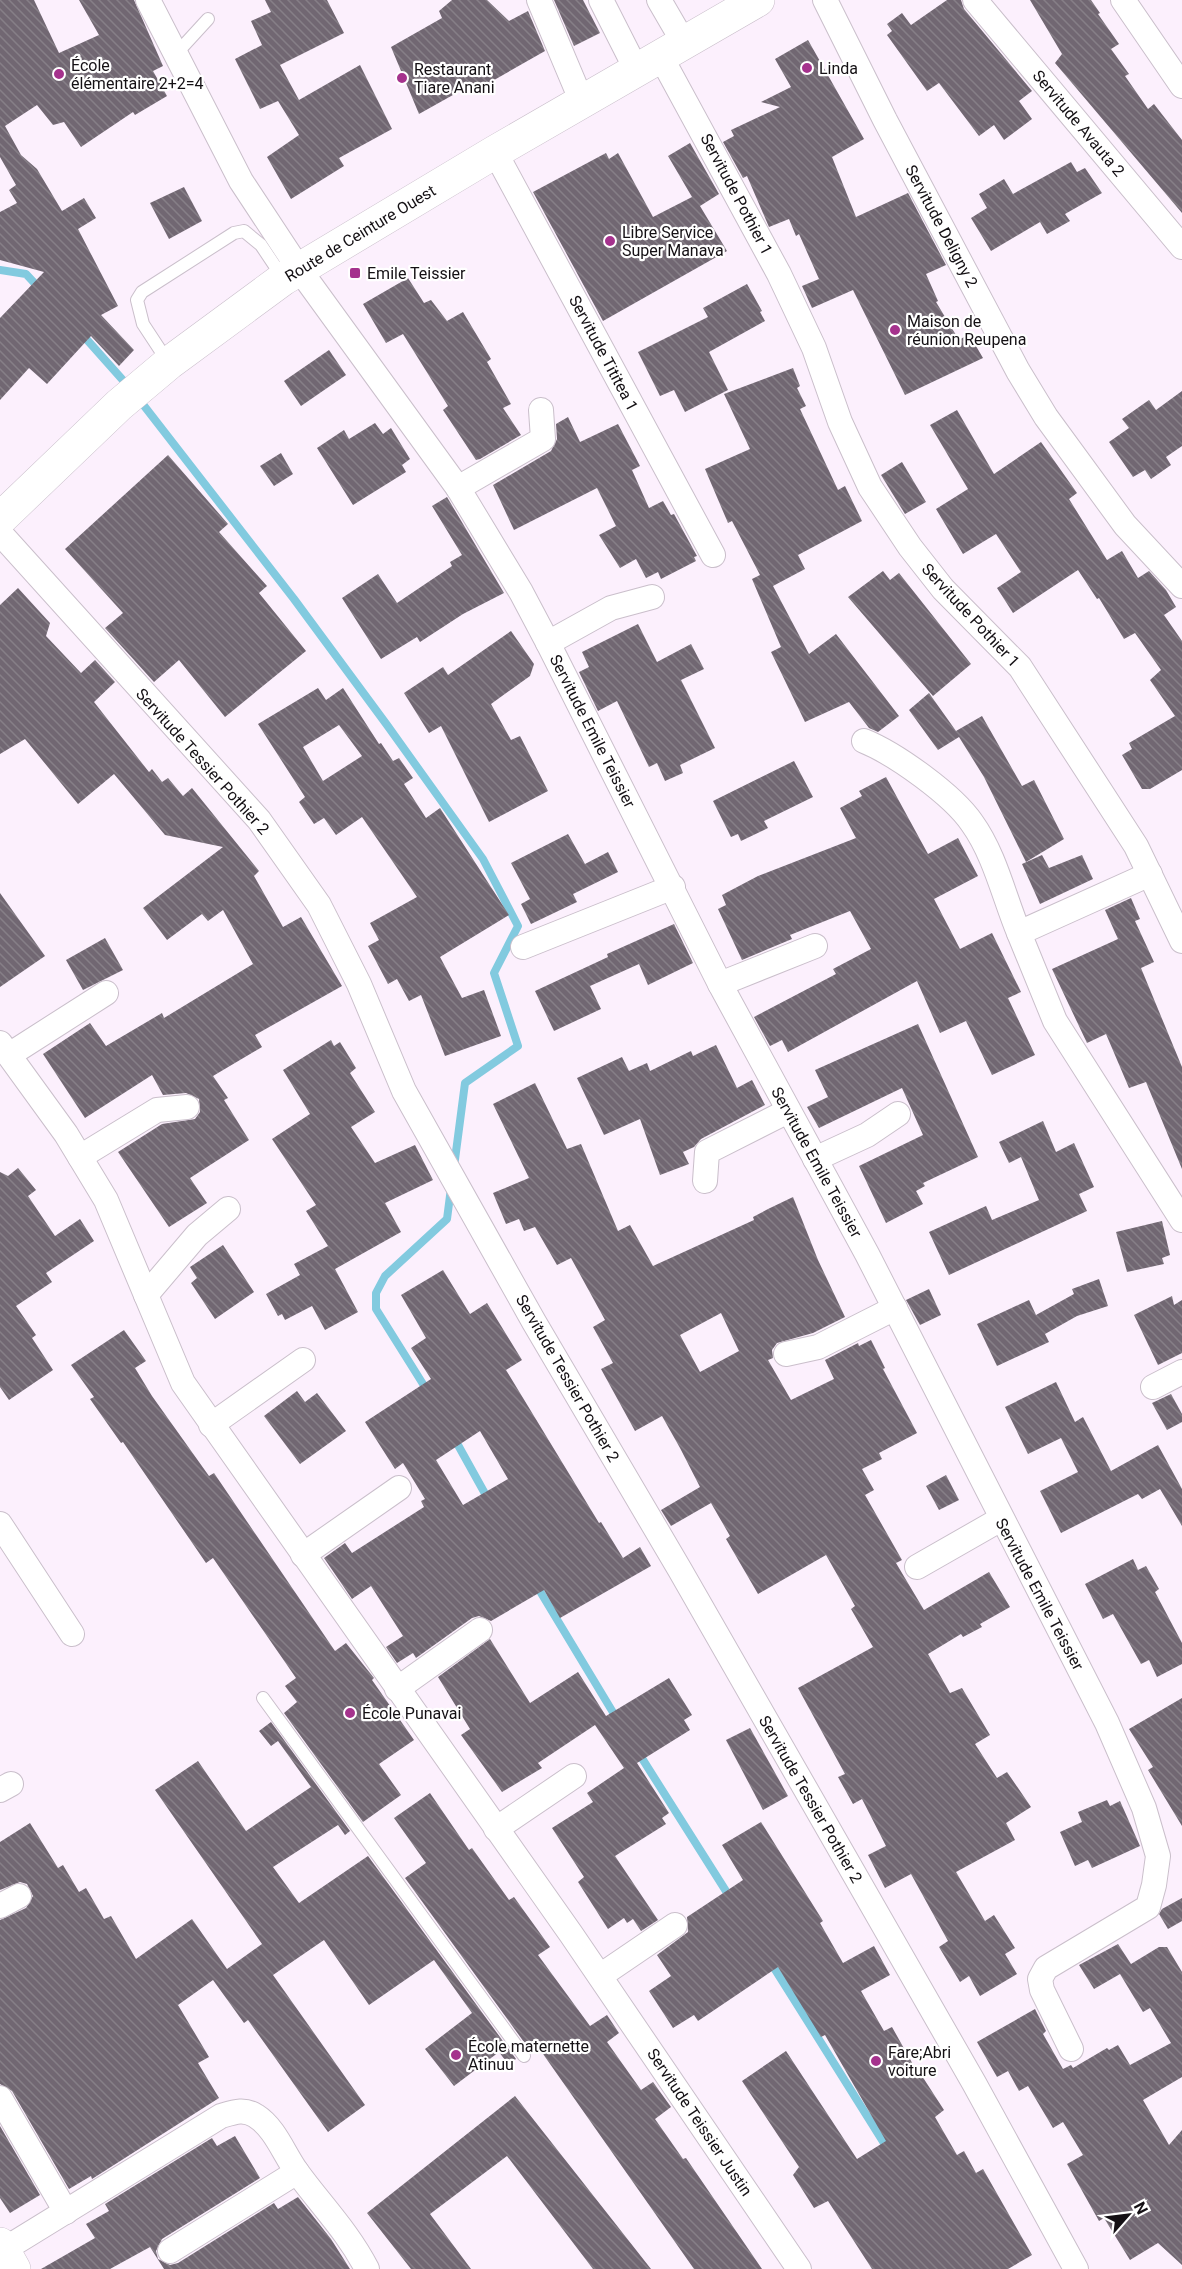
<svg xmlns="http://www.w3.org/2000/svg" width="1182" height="2269" font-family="Roboto,sans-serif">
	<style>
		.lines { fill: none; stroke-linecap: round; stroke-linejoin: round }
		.stream { stroke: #82cadf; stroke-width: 8 }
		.building { fill: url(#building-back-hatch); fill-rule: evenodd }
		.service-casing { stroke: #cabfcb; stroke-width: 14 }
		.minor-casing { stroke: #cabfcb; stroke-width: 26 }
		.primary-casing { stroke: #cabfcb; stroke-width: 34 }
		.service { stroke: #fff; stroke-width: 12 }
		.minor { stroke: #fff; stroke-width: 24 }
		.primary { stroke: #fff; stroke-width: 33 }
		.poi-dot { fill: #a5328d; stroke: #fff; stroke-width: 2 }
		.labels { text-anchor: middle; stroke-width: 4.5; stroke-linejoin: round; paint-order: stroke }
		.poi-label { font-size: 16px; fill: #141014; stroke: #fff; text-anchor: start }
		.street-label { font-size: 16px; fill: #141014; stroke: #fff }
	</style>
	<defs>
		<pattern id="building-back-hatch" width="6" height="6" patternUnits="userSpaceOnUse" patternTransform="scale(1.5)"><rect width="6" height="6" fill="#716772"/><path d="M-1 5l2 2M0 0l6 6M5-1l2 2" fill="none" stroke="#867f87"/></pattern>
	</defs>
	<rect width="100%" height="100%" fill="#fcf0fd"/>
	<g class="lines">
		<g class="stream">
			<polyline points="0,270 26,274 40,289"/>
			<polyline points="81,333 129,387"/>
			<polyline points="138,398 294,599 387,725 483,859 518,926 494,973 518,1046 465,1083 454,1167"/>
			<polyline points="428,1392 376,1309 376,1293 385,1276 447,1219 451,1188"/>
			<polyline points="453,1436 488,1499"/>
			<polyline points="535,1583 617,1719"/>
			<polyline points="638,1752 731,1899"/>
			<polyline points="771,1963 889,2151"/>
		</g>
	</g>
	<g class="building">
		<polygon points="0,0 34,0 59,53 99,35 79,0 134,0 163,66 153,71 167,96 135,115 133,112 81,147 64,122 53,125 37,105 5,126 21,155 37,169 62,211 84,198 96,218 78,229 118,306 101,315 134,350 119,366 91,336 47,384 29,368 0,400 0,318 44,272 0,260 0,212 17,203 9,190 16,185 0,157"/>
		<polygon points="265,0 327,0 344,33 280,65 299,100 360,65 392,129 339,158 344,166 291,199 267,157 299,135 278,101 260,109 235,59 262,45 251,21 271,12"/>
		<polygon points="452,0 487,0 509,21 528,11 545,51 473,92 469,86 419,114 391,47 442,18 439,11"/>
		<polygon points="554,0 583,0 600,33 574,46"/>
		<polygon points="947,0 961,0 964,9 1032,91 1019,101 1032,119 1004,140 994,125 979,136 939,83 927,91 887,35 892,31 887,24 902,13 911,25"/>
		<polygon points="1030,0 1091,0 1100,13 1098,14 1119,44 1111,49 1129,74 1125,76 1148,109 1154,104 1182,140 1182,213 1055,63 1062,54"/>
		<polygon points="808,40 864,139 832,157 856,217 908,193 946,265 926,274 938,301 936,302 959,340 969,334 983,358 905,395 853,290 812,308 802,286 819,279 799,234 796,236 789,219 769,227 747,176 743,178 723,142 734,136 731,130 780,107 761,102 791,87 775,59"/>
		<polygon points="690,143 719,194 700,206 727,251 603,321 533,192 606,153 609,159 618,153 653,217 692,197 668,156"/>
		<polygon points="1071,162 1077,172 1085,168 1102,193 1065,214 1070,221 1047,234 1040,222 991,251 971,218 987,208 979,194 1004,179 1013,194"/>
		<polygon points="184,187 202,221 169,239 150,203"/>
		<polygon points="408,278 424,303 431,300 447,321 463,312 491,359 487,362 511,404 503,408 521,435 480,459 476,460 443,410 448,406 403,334 386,343 363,304"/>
		<polygon points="747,284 762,311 760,312 765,321 709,352 728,390 685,412 674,390 660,396 638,352 708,317 703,308"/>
		<polygon points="329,350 346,375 301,406 284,381"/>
		<polygon points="793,368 800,386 797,388 806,406 800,409 838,490 845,486 862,521 798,555 805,569 773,586 809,654 836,634 899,716 878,732 869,728 849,702 805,722 771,652 781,647 752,579 760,575 732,521 728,523 705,469 750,449 724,394"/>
		<polygon points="1182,391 1182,446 1166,457 1171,465 1151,479 1145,470 1133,477 1109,442 1129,428 1122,419 1149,400 1156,410"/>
		<polygon points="957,410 994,474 1041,442 1077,493 1069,499 1107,560 1122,551 1138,578 1149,571 1166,590 1176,607 1164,615 1182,641 1182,770 1150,789 1142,789 1122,755 1132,749 1129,743 1175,716 1150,680 1161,670 1135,633 1124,639 1099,598 1097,599 1078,570 1013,613 997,588 1021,572 996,534 963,554 936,509 968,489 930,425"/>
		<polygon points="568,417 580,442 618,424 640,466 632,470 649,508 663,501 671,515 674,514 697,556 694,557 696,561 661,579 658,572 646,578 636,559 620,568 599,535 616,526 597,488 514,530 493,485 551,451 557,439 556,424"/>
		<polygon points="375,423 383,434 391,428 410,459 402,465 406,472 353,505 317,448 344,430 349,439"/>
		<polygon points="281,453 293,474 274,486 260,466"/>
		<polygon points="168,455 228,524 219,532 267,586 259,593 306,651 225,717 179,660 154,682 105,628 123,613 65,549"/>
		<polygon points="902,462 926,502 905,514 881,475"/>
		<polygon points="447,497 504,593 463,614 420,642 417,637 381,659 342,598 378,574 397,603 452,566 450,562 462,555 432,506"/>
		<polygon points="883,571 890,580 899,573 971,664 933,696 848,597"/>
		<polygon points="18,588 50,623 46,636 81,673 95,660 115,682 94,702 149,772 152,769 162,782 168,778 183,796 192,788 259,871 254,876 283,927 301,917 342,986 255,1035 262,1047 213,1076 228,1098 224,1100 249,1140 190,1178 207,1203 169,1227 118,1152 162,1124 195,1119 200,1112 199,1099 186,1093 163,1095 152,1075 85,1118 43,1054 90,1023 106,1046 162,1013 164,1018 253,964 223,910 208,921 202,914 167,940 143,908 223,847 165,835 114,774 78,804 25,739 0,754 0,605"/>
		<polygon points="638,624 657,662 691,644 704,669 681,680 715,748 680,765 683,773 665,781 657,763 649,767 617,701 598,711 579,672 589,667 582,652"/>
		<polygon points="511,631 534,664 530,676 491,704 511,740 520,736 548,791 489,822 441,726 429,733 404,693 443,667 448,675"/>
		<path d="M 318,688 L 326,700 L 343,688 L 379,744 L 381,743 L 393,761 L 399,758 L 413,778 L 404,784 L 426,818 L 440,808 L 509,915 L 440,957 L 462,998 L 484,990 L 501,1036 L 445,1056 L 421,995 L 409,1001 L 397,979 L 388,984 L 368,946 L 379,940 L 370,923 L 417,897 L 362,817 L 336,835 L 324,818 L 314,824 L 299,802 L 305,797 L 258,724 ZM 339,725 L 362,756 L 323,781 L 303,747 Z"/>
		<polygon points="929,693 956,731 982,716 1022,786 1034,780 1064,839 1026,862 984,777 959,737 938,750 909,710"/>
		<polygon points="794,761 813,797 764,821 768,828 741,841 738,834 731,837 713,801"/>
		<polygon points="886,777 928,854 958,838 978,876 934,899 960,949 992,933 1021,992 1008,998 1035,1055 992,1075 966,1021 940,1033 917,981 788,1052 782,1040 770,1046 754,1017 836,974 833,969 871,949 850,911 790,935 792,939 742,960 718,909 726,905 722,895 758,876 856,838 840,808 862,796 859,791"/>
		<polygon points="568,834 585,864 608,852 618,872 573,894 577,902 531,924 521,904 530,899 511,863"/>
		<polygon points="1042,855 1049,868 1082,855 1093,879 1040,904 1022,864"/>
		<polygon points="0,893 45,956 0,987"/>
		<polygon points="1131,898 1140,919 1135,921 1154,962 1141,968 1182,1067 1182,1169 1146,1082 1129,1088 1106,1034 1087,1043 1052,969 1118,939 1105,910"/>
		<polygon points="674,924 693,963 648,985 639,964 590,986 601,1009 554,1031 535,991 608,957 607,954"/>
		<polygon points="105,938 123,970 83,990 66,960"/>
		<polygon points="918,1024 978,1157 923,1183 925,1186 916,1191 923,1204 886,1223 859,1166 923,1135 902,1088 819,1128 807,1107 828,1097 815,1070"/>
		<polygon points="331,1040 334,1046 340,1042 356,1068 350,1073 375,1112 351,1127 375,1163 415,1145 433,1180 385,1203 401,1232 335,1269 358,1312 325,1330 312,1306 285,1320 282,1314 278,1316 266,1294 300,1275 294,1264 328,1246 306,1211 316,1205 272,1139 310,1114 283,1070"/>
		<polygon points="716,1045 737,1088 752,1080 765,1105 701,1139 694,1147 683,1152 689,1164 660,1175 640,1119 604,1135 577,1078 622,1057 629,1071 647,1063 650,1071 691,1051 693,1056"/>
		<path d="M 535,1083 L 567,1149 L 581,1144 L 618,1231 L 630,1225 L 653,1266 L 754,1220 L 753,1217 L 768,1209 L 793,1197 L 818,1260 L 845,1317 L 813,1333 L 777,1343 L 772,1350 L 773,1358 L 768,1360 L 791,1400 L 834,1379 L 825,1360 L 858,1343 L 859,1346 L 871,1340 L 885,1368 L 883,1369 L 917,1433 L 879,1453 L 882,1459 L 862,1469 L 874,1490 L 865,1495 L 902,1560 L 896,1563 L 924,1610 L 989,1572 L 1010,1607 L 980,1624 L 982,1627 L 963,1637 L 961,1634 L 928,1654 L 950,1693 L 962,1688 L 990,1735 L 975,1744 L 997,1778 L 1007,1772 L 1031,1807 L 1006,1823 L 1015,1840 L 956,1872 L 985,1921 L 994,1915 L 1015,1948 L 1005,1954 L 1017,1974 L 980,1996 L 969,1976 L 960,1982 L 939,1947 L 948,1941 L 911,1874 L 885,1888 L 868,1855 L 886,1846 L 862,1799 L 853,1804 L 838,1777 L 845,1774 L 798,1688 L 873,1647 L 851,1609 L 855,1606 L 826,1555 L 758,1594 L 726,1539 L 730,1536 L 711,1503 L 671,1526 L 661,1510 L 700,1487 L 680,1448 L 662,1416 L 635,1431 L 601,1369 L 613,1363 L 593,1327 L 605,1320 L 571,1258 L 557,1265 L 535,1227 L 524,1231 L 519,1219 L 506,1224 L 493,1193 L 529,1178 L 493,1104 ZM 721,1313 L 739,1351 L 700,1372 L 680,1335 Z"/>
		<polygon points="1043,1121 1056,1152 1074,1143 1094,1187 1079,1194 1087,1211 949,1275 929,1232 986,1206 992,1220 1039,1200 1021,1157 1009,1163 999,1142"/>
		<polygon points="18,1168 36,1190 28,1196 55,1236 80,1219 94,1241 46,1273 52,1282 16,1306 36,1335 32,1338 53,1370 9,1400 0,1387 0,1172 8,1176"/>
		<polygon points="1162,1221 1170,1255 1162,1258 1164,1264 1127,1272 1116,1232"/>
		<polygon points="223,1245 254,1292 215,1319 191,1283 197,1278 190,1267"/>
		<path d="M 443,1270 L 470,1314 L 487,1303 L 522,1360 L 506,1370 L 599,1523 L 601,1522 L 623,1558 L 640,1547 L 651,1566 L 560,1618 L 544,1590 L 491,1621 L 479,1616 L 472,1618 L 416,1658 L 413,1653 L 397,1663 L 386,1647 L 403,1636 L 371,1586 L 352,1599 L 324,1558 L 345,1543 L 352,1553 L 424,1507 L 421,1501 L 425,1499 L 403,1463 L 395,1469 L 365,1422 L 431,1379 L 411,1348 L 426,1338 L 401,1295 ZM 480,1431 L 508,1479 L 463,1505 L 436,1460 Z"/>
		<polygon points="1099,1279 1108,1306 1077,1316 1045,1334 1049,1342 997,1366 977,1324 1029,1300 1036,1315 1074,1294 1072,1289"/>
		<polygon points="929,1289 941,1315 920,1325 906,1300"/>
		<polygon points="1172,1296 1174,1305 1182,1300 1182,1353 1158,1365 1134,1315"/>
		<polygon points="124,1330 146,1361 135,1368 152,1396 209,1476 214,1473 335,1651 346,1643 374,1678 372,1680 414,1740 379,1764 401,1795 363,1822 284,1713 297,1702 285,1686 296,1678 213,1558 206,1563 123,1442 121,1443 90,1399 94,1397 71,1365"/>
		<polygon points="1056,1382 1075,1422 1083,1417 1111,1471 1158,1445 1182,1489 1182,1526 1160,1489 1142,1499 1138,1494 1061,1533 1040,1491 1078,1472 1061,1438 1028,1454 1005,1407"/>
		<polygon points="297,1391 305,1402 317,1393 346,1431 300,1464 264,1416"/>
		<polygon points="1171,1394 1182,1414 1182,1422 1167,1430 1152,1403"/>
		<polygon points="946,1475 959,1500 939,1510 926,1486"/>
		<polygon points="1133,1559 1138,1570 1146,1566 1159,1589 1155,1592 1182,1643 1182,1664 1157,1677 1149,1660 1141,1664 1113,1614 1103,1619 1085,1584"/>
		<polygon points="490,1639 530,1703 578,1672 606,1716 669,1678 692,1715 684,1720 690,1730 637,1763 669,1813 662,1818 666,1824 615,1856 658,1920 641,1931 633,1919 627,1923 624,1918 608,1929 578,1882 584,1877 552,1828 593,1802 587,1793 624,1768 595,1725 538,1763 542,1768 502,1792 461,1735 470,1729 438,1677"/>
		<polygon points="1182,1698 1182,1826 1148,1770 1153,1767 1129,1729"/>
		<polygon points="271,1722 350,1831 345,1835 338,1825 273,1867 299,1903 368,1856 516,2059 508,2064 499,2052 454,2086 425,2049 472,2013 434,1960 369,2005 324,1940 273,1975 365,2105 328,2132 248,2020 244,2023 213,1980 178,2005 209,2057 198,2063 219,2098 92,2179 91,2176 69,2189 12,2091 0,2084 0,1920 26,1908 33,1896 27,1884 20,1882 0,1890 0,1842 30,1823 58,1868 63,1865 79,1892 86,1888 104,1919 111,1916 136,1959 192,1919 227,1969 262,1944 155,1790 198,1761 246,1831 311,1787 278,1741 271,1746 259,1731"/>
		<polygon points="750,1728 788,1796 763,1810 726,1740"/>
		<polygon points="430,1793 469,1850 472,1848 509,1900 514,1897 550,1947 538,1955 590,2026 607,2015 619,2033 607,2042 641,2090 653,2082 671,2107 655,2119 683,2159 686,2158 762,2269 694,2269 536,2044 529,2049 405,1878 426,1863 394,1818"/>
		<polygon points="1107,1800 1110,1806 1120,1801 1140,1846 1092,1868 1088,1860 1075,1866 1060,1832 1082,1822 1078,1812"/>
		<polygon points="761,1822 823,1921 820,1923 843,1963 874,1946 890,1975 861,1991 884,2031 892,2027 920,2077 922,2076 944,2110 935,2117 957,2155 964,2151 976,2173 983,2169 1032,2255 1008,2269 872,2269 828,2201 814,2208 793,2175 799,2167 742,2081 786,2051 857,2159 886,2141 825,2035 821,2037 778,1967 698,2021 694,2015 673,2028 649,1991 671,1976 657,1955 688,1932 687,1917 743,1880 722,1845"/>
		<polygon points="1182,1898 1182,1921 1168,1929 1159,1914 1162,1909"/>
		<polygon points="1118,1944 1131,1964 1159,1947 1167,1947 1182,1972 1182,2077 1143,2100 1169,2145 1182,2130 1182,2265 1158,2243 1130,2260 1104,2218 1099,2221 1067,2164 1083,2155 1063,2122 1053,2128 1028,2086 1019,2091 1008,2071 997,2077 977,2042 1035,2009 1046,2031 1043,2034 1063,2069 1071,2065 1073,2068 1107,2048 1109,2050 1118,2045 1130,2065 1171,2043 1150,2008 1143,2012 1120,1974 1094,1989 1079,1965"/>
		<polygon points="515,2096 651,2269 593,2269 507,2156 430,2214 471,2269 411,2269 367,2213"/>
		<polygon points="0,2126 40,2195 10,2213 0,2198"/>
		<polygon points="235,2136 260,2178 162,2239 156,2251 158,2259 170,2265 178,2263 274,2203 278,2209 298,2197 331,2239 350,2269 164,2269 150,2247 110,2269 41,2269 95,2238 86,2224 109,2211 105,2204 212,2138 217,2146"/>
	</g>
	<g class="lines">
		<g class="service-casing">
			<g id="service">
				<polyline points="175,55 208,19"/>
				<polyline points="168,362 143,324 137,300 142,292 234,233 244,231 261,245 283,278"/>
				<polyline points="263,1698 524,2056"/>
			</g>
		</g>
		<g class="minor-casing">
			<g id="minor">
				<polyline points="148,0 241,181 299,269 458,488 521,592 548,643 720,984 867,1254 1107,1723 1144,1808 1158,1856 1154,1885 1148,1907 1046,1968 1040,1979 1042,1990 1071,2049"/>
				<polyline points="539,0 582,102"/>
				<polyline points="601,0 637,71"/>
				<polyline points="659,0 684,43"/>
				<polyline points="825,0 885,120 1018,371 1046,417 1125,525 1182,586"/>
				<polyline points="975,0 1182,247"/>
				<polyline points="1123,0 1182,86"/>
				<polyline points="661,57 779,274 814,348 840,422 870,487 910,547 943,589 1020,667 1136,846 1182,941"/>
				<polyline points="495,152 713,555"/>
				<polyline points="458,488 543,439 541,410"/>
				<polyline points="0,533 259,820 319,905 359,984 404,1091 534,1322 680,1570 974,2083 1076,2269"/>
				<polyline points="548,643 611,608 652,597"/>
				<path d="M 864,741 C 896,754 953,795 972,823 C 995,855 1004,897 1019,933"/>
				<polyline points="1150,874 1019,933 1055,1021 1182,1220"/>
				<polyline points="523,947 673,887"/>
				<polyline points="720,984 815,946"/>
				<polyline points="0,1043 66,1134 106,1200 183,1383 571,1934 799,2269"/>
				<polyline points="9,1055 106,993"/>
				<polyline points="80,1157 157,1110 187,1107"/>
				<polyline points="815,1159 867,1135 898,1114"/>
				<polyline points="705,1181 707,1152 788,1111"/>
				<polyline points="146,1295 197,1235 228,1209"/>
				<polyline points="786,1354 818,1347 895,1308"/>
				<polyline points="1153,1387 1182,1372"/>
				<polyline points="211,1425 303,1360"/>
				<polyline points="0,1524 72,1634"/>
				<polyline points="303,1555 399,1488"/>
				<polyline points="917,1567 1001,1519"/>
				<polyline points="397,1689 480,1630"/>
				<polyline points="0,1790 11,1784"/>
				<polyline points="496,1829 574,1776"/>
				<polyline points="0,1906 19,1896"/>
				<polyline points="600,1976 675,1925"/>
				<polyline points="0,2098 66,2212"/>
				<polyline points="170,2251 297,2172"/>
				<path d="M 0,2252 L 221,2116 C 234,2112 244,2108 256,2116 C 275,2128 284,2154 297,2172 C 321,2205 348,2232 367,2269"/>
			</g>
		</g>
		<g class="primary-casing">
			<g id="primary">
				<polyline points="0,519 119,405 169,363 283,279 495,152 758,0"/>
				<polyline points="0,2244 14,2269"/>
			</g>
		</g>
		<use href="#service" class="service"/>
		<use href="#minor" class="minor"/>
		<use href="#primary" class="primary"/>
	</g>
	<g class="poi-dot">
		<circle cx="807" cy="68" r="6"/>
		<circle cx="59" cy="74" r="6"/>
		<circle cx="402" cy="78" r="6"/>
		<circle cx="610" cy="241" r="6"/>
		<rect x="349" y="267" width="12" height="12" rx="3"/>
		<circle cx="895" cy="330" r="6"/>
		<circle cx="350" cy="1713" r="6"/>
		<circle cx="456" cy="2055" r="6"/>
		<circle cx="876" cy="2061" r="6"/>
	</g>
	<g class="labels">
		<g class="poi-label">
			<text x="71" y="71">École<tspan x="71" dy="18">élémentaire 2+2=4</tspan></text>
			<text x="819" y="74">Linda</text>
			<text x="414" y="75">Restaurant<tspan x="414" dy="18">Tiare Anani</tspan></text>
			<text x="622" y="238">Libre Service<tspan x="622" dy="18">Super Manava</tspan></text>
			<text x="367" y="279">Emile Teissier</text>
			<text x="907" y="327">Maison de<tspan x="907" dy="18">réunion Reupena</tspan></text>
			<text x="362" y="1719">École Punavai</text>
			<text x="468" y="2052">École maternette<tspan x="468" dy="18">Atinuu</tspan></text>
			<text x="888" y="2058">Fare;Abri<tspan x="888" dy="18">voiture</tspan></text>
		</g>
		<g class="street-label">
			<text transform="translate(1079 123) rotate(50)" y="6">Servitude Avauta 2</text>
			<text transform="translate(737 194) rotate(62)" y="6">Servitude Pothier 1</text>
			<text transform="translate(942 226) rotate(62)" y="6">Servitude Deligny 2</text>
			<text transform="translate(360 233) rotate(-31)" y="6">Route de Ceinture Ouest</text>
			<text transform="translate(604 353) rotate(62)" y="6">Servitude Tititea 1</text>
			<text transform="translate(971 615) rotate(47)" y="6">Servitude Pothier 1</text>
			<text transform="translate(593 731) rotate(63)" y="6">Servitude Emile Teissier</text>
			<text transform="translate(203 761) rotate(48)" y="6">Servitude Tessier Pothier 2</text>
			<text transform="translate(817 1162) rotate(61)" y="6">Servitude Emile Teissier</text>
			<text transform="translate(568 1378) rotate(60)" y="6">Servitude Tessier Pothier 2</text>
			<text transform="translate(1040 1594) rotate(62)" y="6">Servitude Emile Teissier</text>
			<text transform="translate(811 1799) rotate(60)" y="6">Servitude Tessier Pothier 2</text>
			<text transform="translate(700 2122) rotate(56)" y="6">Servitude Teissier Justin</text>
		</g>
	</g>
	<g transform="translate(1128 2215) rotate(62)" stroke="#ffffff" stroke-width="4.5" paint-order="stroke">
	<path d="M0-4.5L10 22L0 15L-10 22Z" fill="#141014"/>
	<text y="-9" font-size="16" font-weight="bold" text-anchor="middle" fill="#141014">N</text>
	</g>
</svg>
